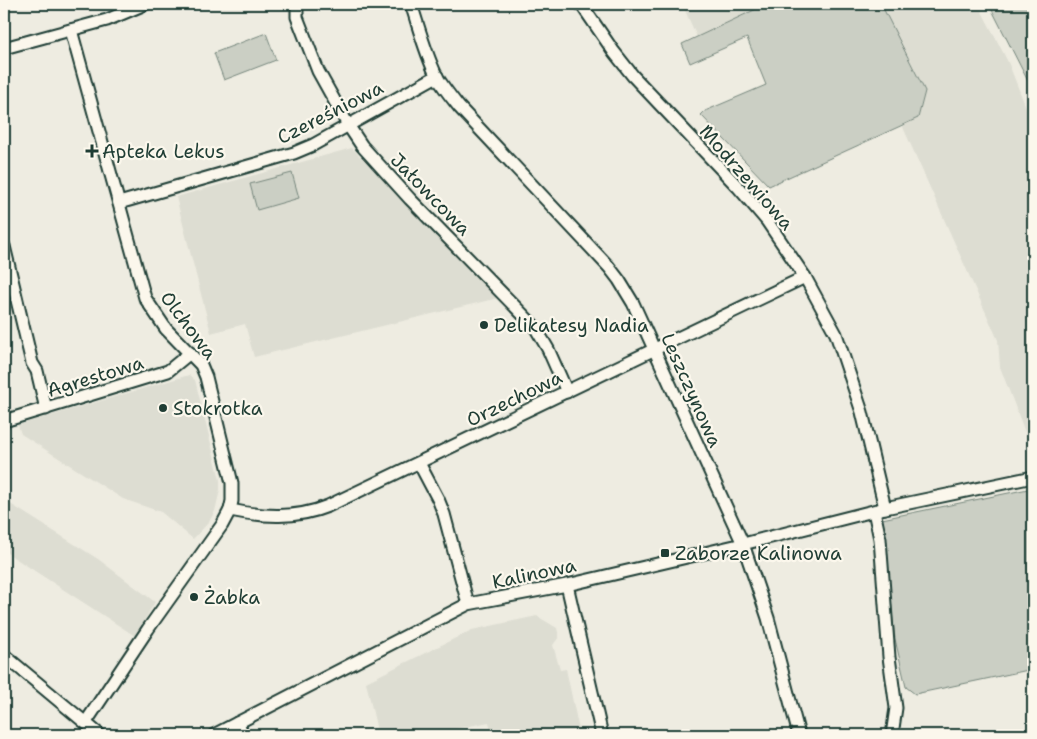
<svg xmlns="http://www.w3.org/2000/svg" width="1037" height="739" font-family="'Shantell Sans',sans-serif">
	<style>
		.built { fill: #ddddd2 }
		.green { fill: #cbcfc4; stroke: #75867c }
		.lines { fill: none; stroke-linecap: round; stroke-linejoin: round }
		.minor-casing { stroke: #1f3d34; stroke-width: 15 }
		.minor { stroke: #fbf7ec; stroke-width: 11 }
		.poi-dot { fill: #1f3d34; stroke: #fbf7ec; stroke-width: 2 }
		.labels { text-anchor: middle; stroke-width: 4.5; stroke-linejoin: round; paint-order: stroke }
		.street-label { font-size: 19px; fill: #1f3d34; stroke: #fbf7ec }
		.poi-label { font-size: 19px; fill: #1f3d34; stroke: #fbf7ec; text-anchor: start }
	</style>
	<rect width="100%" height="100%" fill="#eeece1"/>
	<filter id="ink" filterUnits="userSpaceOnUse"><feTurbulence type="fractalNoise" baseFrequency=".02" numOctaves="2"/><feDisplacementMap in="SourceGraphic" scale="10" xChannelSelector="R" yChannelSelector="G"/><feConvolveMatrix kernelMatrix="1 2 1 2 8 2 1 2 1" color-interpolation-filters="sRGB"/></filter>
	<g filter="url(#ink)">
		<g class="built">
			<polygon points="682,4 767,4 697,37"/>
			<polygon points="881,4 978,4 1008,62 1033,125 1033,453 1000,367 998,340 902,125 918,118 925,91"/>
			<polygon points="352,148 498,298 254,357 245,324 211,333 176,197"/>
			<polygon points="189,375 195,380 220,480 220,490 215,511 209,522 193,539 161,512 123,499 21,434 18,425"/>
			<polygon points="4,500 98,559 155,602 135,636 4,551"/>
			<polygon points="537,616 557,628 559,637 553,645 560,670 566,669 580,735 492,735 489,722 435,733 433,735 378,735 366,682 472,630"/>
		</g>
		<g class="green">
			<polygon points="767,4 881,4 925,91 918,118 769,186 701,115 705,111 766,85 747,38 690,63 682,44"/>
			<polygon points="989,4 1033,4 1033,91"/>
			<polygon points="266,33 276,60 224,80 214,53"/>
			<polygon points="292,173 299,198 257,210 250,184"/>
			<polygon points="1033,488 1033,669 915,694 906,687 895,639 882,519"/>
		</g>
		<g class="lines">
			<g class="minor-casing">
				<g id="minor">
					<polyline points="297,4 297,17 318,71 348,125 362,146 410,199 535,327 548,349 567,392"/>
					<path d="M 411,4 C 419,28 425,52 436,75 C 442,86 451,97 459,107 L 609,267 L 619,280 L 633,303 L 743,544 L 768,618 L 799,735"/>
					<polyline points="581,4 614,52 633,76 738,187 767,221 805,277 836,334 862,412 885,508"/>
					<polyline points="71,30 145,298 166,329 201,365 206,377 232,483 232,501 230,510 222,525 148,629 86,722"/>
					<polyline points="4,48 107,20 145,4"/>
					<polyline points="119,203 294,153 313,145 437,76"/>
					<polyline points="4,246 32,363 37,371 46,409"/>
					<polyline points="4,421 168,371 190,353"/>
					<polyline points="419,463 438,499 444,514 468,604"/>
					<path d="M 230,510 C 263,517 296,519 328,506 L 805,277"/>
					<polyline points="874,511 880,539 889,657 896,708 892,735"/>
					<polyline points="567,585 602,735"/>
					<polyline points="4,655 100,735"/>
					<polyline points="237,723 244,735"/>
					<polyline points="214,735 468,604 567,585 743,544 885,508 1033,477"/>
				</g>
			</g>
			<use href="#minor" class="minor"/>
		</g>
	</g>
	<g class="poi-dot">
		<path d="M89.5 143.5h5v5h5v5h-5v5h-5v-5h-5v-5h5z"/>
		<circle cx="484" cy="325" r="5"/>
		<circle cx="163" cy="408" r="5"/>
		<rect x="660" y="548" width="10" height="10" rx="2.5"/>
		<circle cx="194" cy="597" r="5"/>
	</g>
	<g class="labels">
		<g class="street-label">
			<text transform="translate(330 112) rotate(-27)" y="7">Czereśniowa</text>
			<text transform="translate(747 177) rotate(49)" y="7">Modrzewiowa</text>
			<text transform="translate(431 194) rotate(46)" y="7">Jałowcowa</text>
			<text transform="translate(189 325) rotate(53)" y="7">Olchowa</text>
			<text transform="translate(95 376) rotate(-17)" y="7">Agrestowa</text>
			<text transform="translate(692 390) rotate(66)" y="7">Leszczynowa</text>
			<text transform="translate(514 398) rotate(-26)" y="7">Orzechowa</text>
			<text transform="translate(534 573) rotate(-12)" y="7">Kalinowa</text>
		</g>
		<g class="poi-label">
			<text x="102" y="158">Apteka Lekus</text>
			<text x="494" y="332">Delikatesy Nadia</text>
			<text x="173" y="415">Stokrotka</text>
			<text x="675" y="560">Zaborze Kalinowa</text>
			<text x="204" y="604">Żabka</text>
		</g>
	</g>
	<rect width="1037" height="739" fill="none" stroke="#fbf7ec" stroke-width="20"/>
	<rect x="10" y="10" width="1017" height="719" fill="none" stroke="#1f3d34" stroke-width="2" filter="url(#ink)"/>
</svg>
